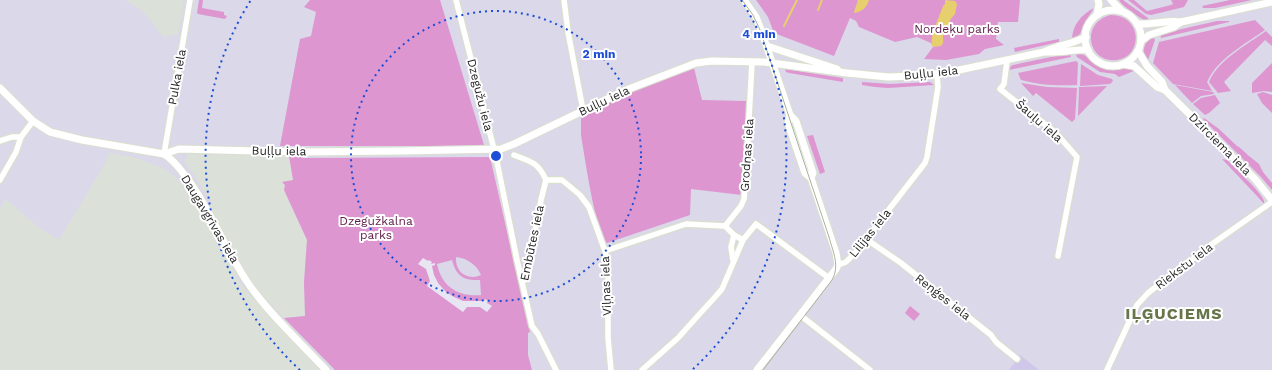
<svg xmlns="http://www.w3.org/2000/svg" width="1272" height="370" font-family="'Work Sans',sans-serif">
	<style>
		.industrial { fill: #dbe1d9 }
		.education { fill: #cfc8eb }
		.green { fill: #de96d1; fill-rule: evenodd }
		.plaza { fill: #e8e6f2 }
		.water { fill: #e8cf6e }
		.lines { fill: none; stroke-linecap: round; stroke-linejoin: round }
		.stream { stroke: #e8cf6e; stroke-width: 2 }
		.street-casing { stroke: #dae0ce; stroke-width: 8 }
		.secondary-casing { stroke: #dae0ce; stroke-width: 9 }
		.street { stroke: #fff; stroke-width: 5.5 }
		.secondary { stroke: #fff; stroke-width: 7 }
		.tram { stroke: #a9b19c; stroke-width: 1 }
		.ring { fill: none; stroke: #1d4ed8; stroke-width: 2; stroke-dasharray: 2 4 }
		.labels { text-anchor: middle; stroke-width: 4; stroke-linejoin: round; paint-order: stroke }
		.park-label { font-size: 12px; fill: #5f1c49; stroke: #fff }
		.street-label { font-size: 12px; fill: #272727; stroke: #fff }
		.district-label { font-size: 16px; font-weight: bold; letter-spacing: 1px; fill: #66754a; stroke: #fff }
		.centre { fill: #1d4ed8; stroke: #fff; stroke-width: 2 }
		.ring-label { font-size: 12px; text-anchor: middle; font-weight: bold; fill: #1d4ed8; stroke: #fff; stroke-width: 4; stroke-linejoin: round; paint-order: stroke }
	</style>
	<rect width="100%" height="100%" fill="#dad8e9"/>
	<g class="industrial">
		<polygon points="125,0 184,0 178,34 163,37 149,18 141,10"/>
		<polygon points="109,153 133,157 161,167 172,174 186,188 198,205 210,224 241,285 320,370 0,370 0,208 6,199 38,227 59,240 103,167"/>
		<polygon points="188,154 289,156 293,181 283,182 285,186 284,190 307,240 304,282 305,316 284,318 255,287 208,206 212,203 211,201 184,160"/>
	</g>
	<polygon class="education" points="1020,355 1039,370 1009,370"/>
	<g class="green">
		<polygon points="199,0 203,0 202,8 224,12 224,15 227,16 225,19 198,14 197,13"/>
		<polygon points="310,0 440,0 484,145 480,146 280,146 300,39 311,36 316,12 304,7"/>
		<polygon points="756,0 1020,0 1018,22 998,22 996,39 1004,45 985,49 979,54 946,60 924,59 933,47 931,43 917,37 895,42 859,27 856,21 850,18 834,56 774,33 768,17"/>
		<path d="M 1119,0 L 1123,0 L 1148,18 L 1150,22 C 1144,22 1122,6 1119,0 Z"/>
		<polygon points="1128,0 1134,0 1147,11 1171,5 1173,4 1171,0 1188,0 1184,7 1151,15 1146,14"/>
		<polygon points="1230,0 1252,0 1215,8 1203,8 1202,6"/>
		<path d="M 1094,8 L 1085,22 L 1080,34 L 1072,40 C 1072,25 1082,14 1094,8 Z"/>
		<path d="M 1110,15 C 1142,14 1144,56 1117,60 C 1089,64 1079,24 1110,15 Z"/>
		<path d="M 1255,20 L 1265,30 C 1244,45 1218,58 1207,82 L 1212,91 L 1173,84 L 1153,63 L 1159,42 Z"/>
		<polygon points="1217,21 1229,21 1229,22 1161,38 1160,34"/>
		<path d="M 1266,31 L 1272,37 L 1272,46 L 1265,40 L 1224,82 L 1231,91 L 1218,93 L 1209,82 C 1218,60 1248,44 1266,31 Z"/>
		<path d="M 1153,36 L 1155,40 L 1147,63 C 1141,52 1143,43 1153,36 Z"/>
		<polygon points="1059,39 1059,42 1015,52 1014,48"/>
		<path d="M 1075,52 C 1088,53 1093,66 1105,69 C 1116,72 1123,66 1136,70 L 1119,77 L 1115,74 L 1100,72 L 1077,57 Z"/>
		<polygon points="1070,53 1071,57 1009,70 1011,66 1013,65"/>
		<path d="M 1076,61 L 1078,63 L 1077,85 C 1056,86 1041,85 1021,80 L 1018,73 Z"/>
		<polygon points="1272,63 1272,92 1264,91 1252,93 1252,83"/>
		<polygon points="1081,64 1098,75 1112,79 1113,81 1110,84 1080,86"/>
		<path d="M 694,68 L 702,100 L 747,101 L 742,195 L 691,189 L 690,215 L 607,243 C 596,236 584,152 581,135 C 581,129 581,122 581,116 L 621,97 L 623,98 L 627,97 L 629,93 Z"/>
		<polygon points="785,69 843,78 843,82 789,73 786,72"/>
		<polygon points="862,82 890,84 930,82 934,85 888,88 875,87 862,85"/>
		<polygon points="1021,83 1047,87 1077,88 1075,119 1072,122 1036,93 1033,96"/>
		<polygon points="1175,85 1213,92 1214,94 1201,96 1192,103"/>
		<polygon points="1107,86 1078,116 1079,87"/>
		<polygon points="1263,92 1272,95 1272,113 1262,103 1257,94"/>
		<polygon points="1215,95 1220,103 1209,113 1205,115 1193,104 1201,98"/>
		<polygon points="1204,118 1219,129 1237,146 1239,147 1249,156 1259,164 1263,172 1272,183 1272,190 1261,177 1203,119"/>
		<polygon points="813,135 825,172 820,174 807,136"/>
		<path d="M 295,155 L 304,158 L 490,157 L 530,332 L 528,333 L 528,355 L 532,370 L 335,370 L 284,318 L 305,316 L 304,282 L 307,240 L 284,190 L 285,185 L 282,182 L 293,180 L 289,156 ZM 456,257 C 467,258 477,265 481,275 C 467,281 455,272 456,257 ZM 452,260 C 456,276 464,281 480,280 L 481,295 C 458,297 442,287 437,264 Z"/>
		<path d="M 1222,159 L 1227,160 C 1233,166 1263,194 1264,201 C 1264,202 1264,203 1264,204 L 1257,196 Z"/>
		<polygon points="910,306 920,314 914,321 905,313"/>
	</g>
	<polygon class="plaza" points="423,258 428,261 429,260 432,262 431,264 435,263 435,265 432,266 434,275 438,283 446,292 454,297 463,301 484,301 485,299 488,301 487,303 492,306 487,312 480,307 467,307 463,312 427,286 430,281 426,269 418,264"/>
	<g class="water">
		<path d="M 858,0 L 869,0 C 866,8 864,10 855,13 L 854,12 Z"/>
		<path d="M 945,0 L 955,1 L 957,4 L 955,14 L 950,20 L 949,25 L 944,33 L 943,36 L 943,43 L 941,46 L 933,47 C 928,38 940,16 943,6 L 945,4 Z"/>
	</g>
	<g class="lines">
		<g class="stream">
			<polyline points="818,10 822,0"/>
			<polyline points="784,26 797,0"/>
		</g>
		<g class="street-casing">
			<g id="street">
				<polyline points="456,0 496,157 517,260 532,326 538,334 556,370"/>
				<polyline points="564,0 568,32 583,110"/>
				<polyline points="1007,60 1004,84 1000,89 1056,133 1077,157 1058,256"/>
				<polyline points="0,141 12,137 21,137"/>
				<polyline points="164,154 190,0"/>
				<path d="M 514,155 C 531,162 538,162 546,180"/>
				<polyline points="0,180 16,152 21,137 33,121"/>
				<polyline points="546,180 562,180 580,195 589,207 605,251 608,266 608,338 611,370"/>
				<polyline points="725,226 741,206 744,199 747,157 752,62"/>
				<polyline points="725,226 734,235 743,240"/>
				<polyline points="866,239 901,263 991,335 996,342 1017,359"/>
				<polyline points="605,251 686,224 725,226"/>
				<polyline points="733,260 731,247 734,235"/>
				<polyline points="838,265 846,262 855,253 925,163 927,157 938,87 937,74"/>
				<polyline points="523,282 530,258 541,200 546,180"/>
				<polyline points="800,315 870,370"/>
				<polyline points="642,370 678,338 695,319 716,296 722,289 743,240 756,224 829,278"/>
				<polyline points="1107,370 1137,305 1148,293 1212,244 1272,202"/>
			</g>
		</g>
		<g class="secondary-casing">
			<g id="secondary">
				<polyline points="744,0 756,17 760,27 790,115 788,123 805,173 811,178 836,253 838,265 836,269 757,370"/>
				<polyline points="1111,0 1122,11"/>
				<circle cx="1113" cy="38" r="28"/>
				<polyline points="1097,15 1099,4 1098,0"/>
				<path d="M 1137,24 C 1152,25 1168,20 1181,22 L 1272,2"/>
				<polyline points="1141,41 1149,35 1174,27 1181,22"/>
				<polyline points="767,46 837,69"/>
				<polyline points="1138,51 1147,66 1162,82 1165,90"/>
				<path d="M 1047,52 C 1061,53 1074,49 1088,50"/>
				<polyline points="1123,64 1134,66 1157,87 1165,90 1255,179 1272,200"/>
				<path d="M 0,88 L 33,121 L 50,132 L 82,140 L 164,154 C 174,160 180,169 187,178 C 212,212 226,252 250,286 C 272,317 301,343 326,370"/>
				<polyline points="790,115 796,121 813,173 811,178"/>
				<path d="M 164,154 L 179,149 L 301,152 L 401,151 L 501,149 L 514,144 L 626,90 L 696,63 L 712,61 L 764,62 L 847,73 L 888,77 L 912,76 L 945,73 L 1044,52 C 1058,45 1073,44 1086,37"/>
			</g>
		</g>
		<use href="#street" class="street"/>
		<use href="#secondary" class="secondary"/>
		<path class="tram" d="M 742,0 L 753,15 L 760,30 L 829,237 C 833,252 840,266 832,280 L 763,370"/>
	</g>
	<g class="ring">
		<circle cx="496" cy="156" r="145"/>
		<path d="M300 370A290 290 0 0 1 251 0M741 0A290 290 0 0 1 692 370"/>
	</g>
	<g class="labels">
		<g class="park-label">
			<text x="957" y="33">Nordeķu parks</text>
			<text x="376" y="225">Dzegužkalna<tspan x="376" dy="14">parks</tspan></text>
		</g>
		<g class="street-label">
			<text transform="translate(931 73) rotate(-6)" y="4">Buļļu iela</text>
			<text transform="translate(177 77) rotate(-80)" y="4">Pulka iela</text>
			<text transform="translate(480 95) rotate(76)" y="4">Dzegužu iela</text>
			<text transform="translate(604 101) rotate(-25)" y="4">Buļļu iela</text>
			<text transform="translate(1039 121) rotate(41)" y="4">Šauļu iela</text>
			<text transform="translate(1220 144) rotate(45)" y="4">Dzirciema iela</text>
			<text transform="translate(279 151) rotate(1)" y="4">Buļļu iela</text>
			<text transform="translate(747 155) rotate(-86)" y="4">Grodņas iela</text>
			<text transform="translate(210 219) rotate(59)" y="4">Daugavgrīvas iela</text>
			<text transform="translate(870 233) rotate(-51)" y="4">Lilijas iela</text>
			<text transform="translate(532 243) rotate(-78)" y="4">Embūtes iela</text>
			<text transform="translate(1184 266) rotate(-37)" y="4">Riekstu iela</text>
			<text transform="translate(606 286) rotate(-92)" y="4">Viļņas iela</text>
			<text transform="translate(943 297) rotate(38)" y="4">Reņģes iela</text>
		</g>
		<g class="district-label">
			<text x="1174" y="319">IĻĢUCIEMS</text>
		</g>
	</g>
	<circle cx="496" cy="156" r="6" class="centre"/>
	<g class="ring-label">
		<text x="759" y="38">4 min</text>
		<text x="599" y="58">2 min</text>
	</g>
</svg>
